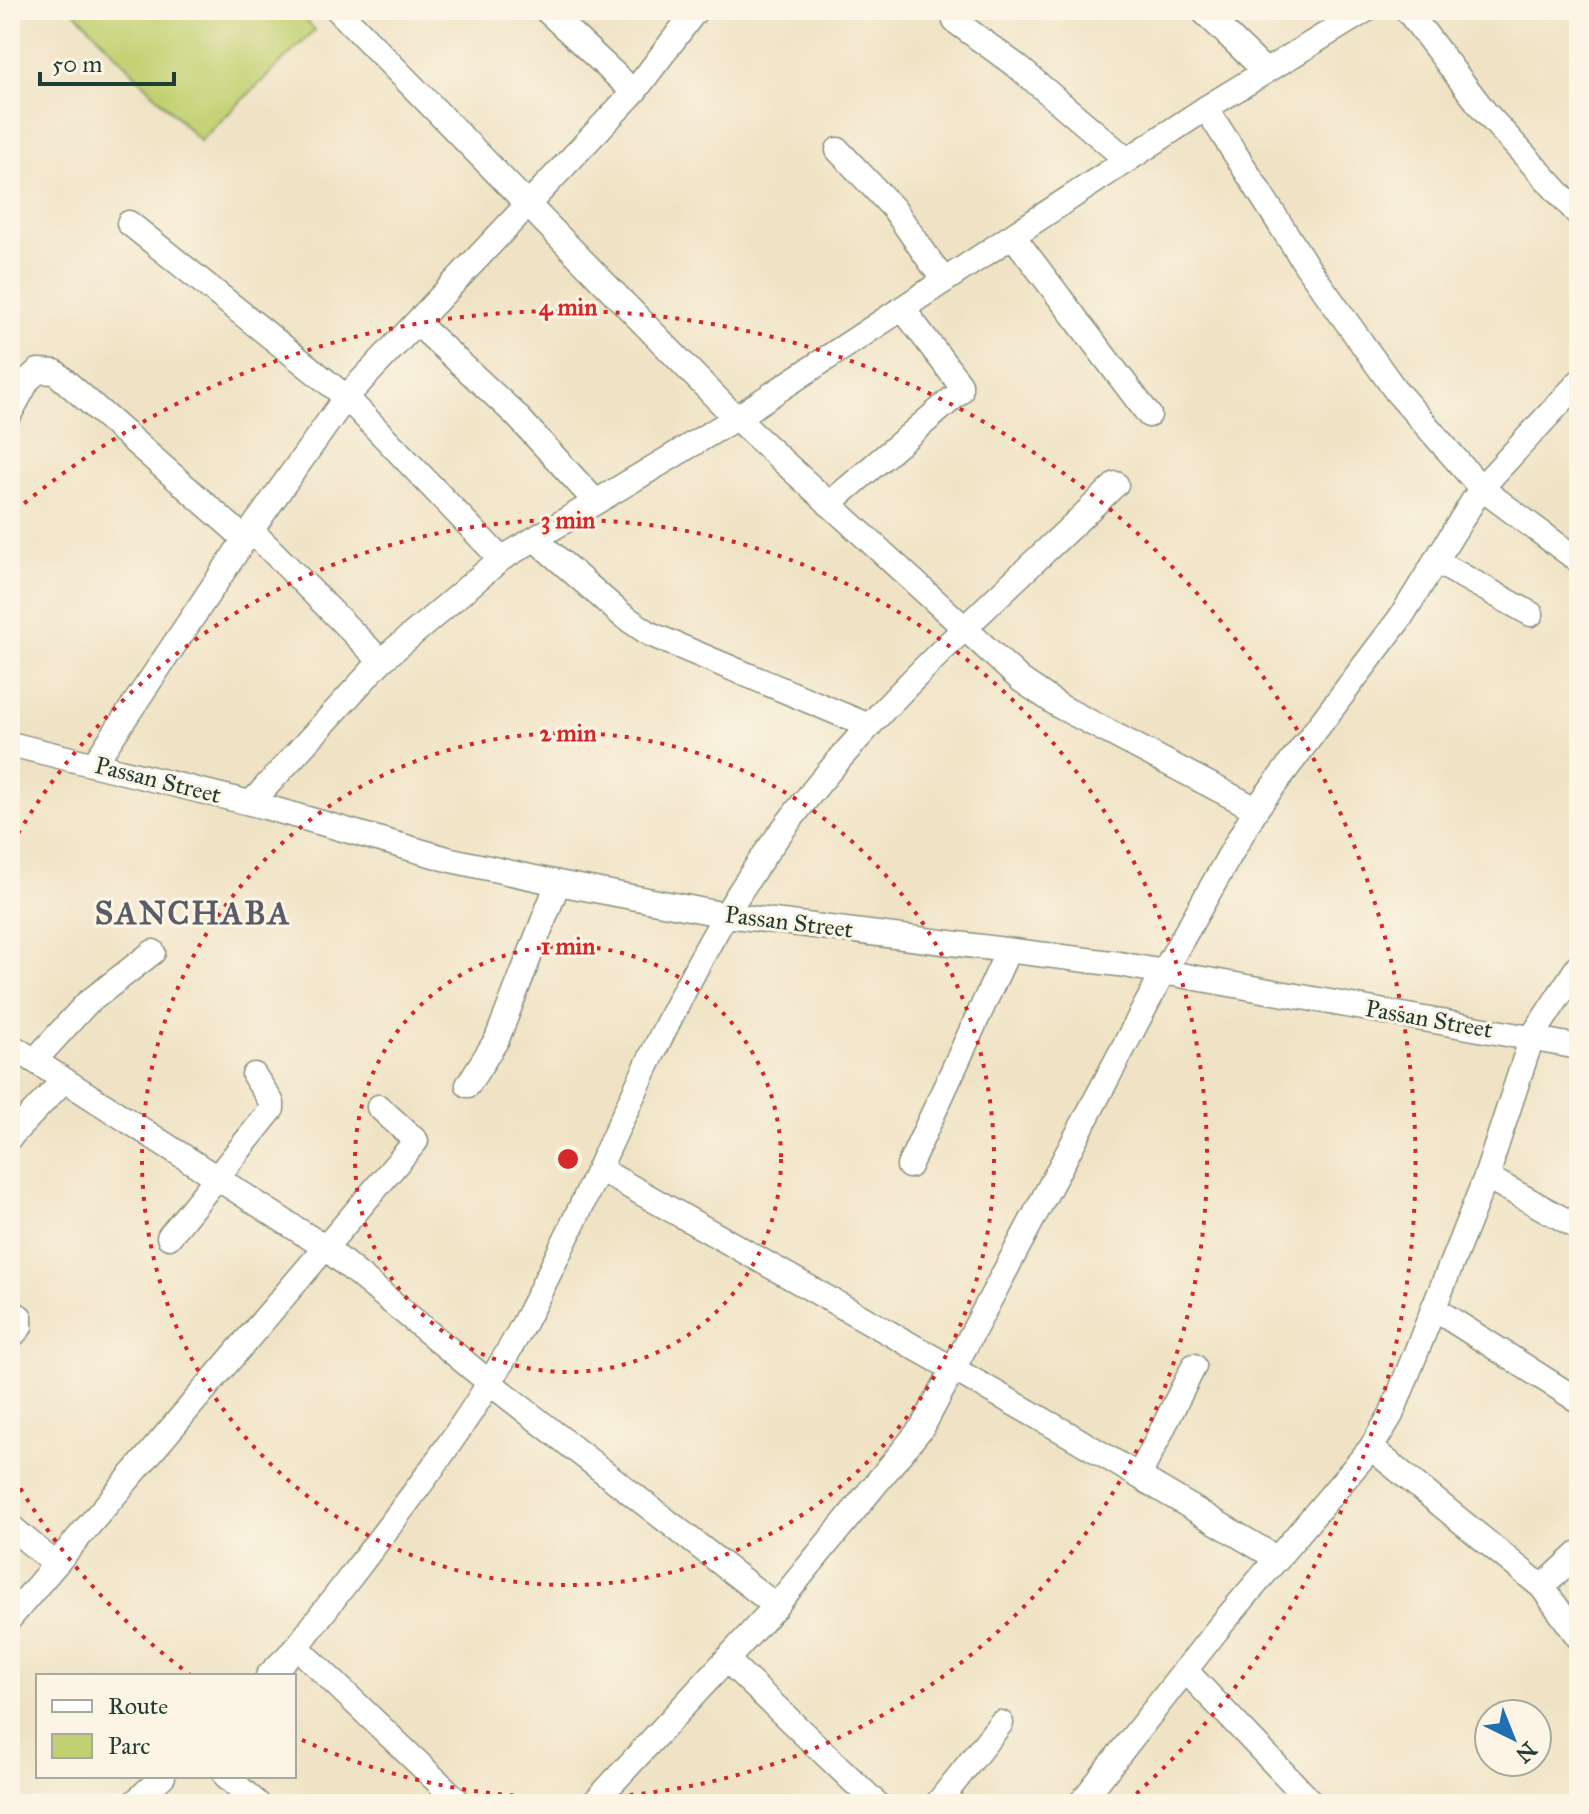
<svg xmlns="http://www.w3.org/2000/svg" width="1589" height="1814" font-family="'IM FELL Great Primer',serif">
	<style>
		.green { fill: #c2d071; stroke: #708652; stroke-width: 2 }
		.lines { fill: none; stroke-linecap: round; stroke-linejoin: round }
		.minor-casing { stroke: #88907c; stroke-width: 27 }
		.minor { stroke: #fff; stroke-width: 24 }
		.ring { fill: none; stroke: #d62828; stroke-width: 4; stroke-dasharray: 4 8 }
		.labels { text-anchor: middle; stroke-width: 6; stroke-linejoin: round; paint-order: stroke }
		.street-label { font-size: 24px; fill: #1f3d34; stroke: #fcf5e5 }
		.district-label { font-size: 32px; font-weight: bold; letter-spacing: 2px; fill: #595d67; stroke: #fcf5e5 }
		.centre { fill: #d62828; stroke: #fcf5e5; stroke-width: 4 }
		.ring-label { font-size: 24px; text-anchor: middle; font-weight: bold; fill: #d62828; stroke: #fcf5e5; stroke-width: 6; stroke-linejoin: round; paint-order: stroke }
	</style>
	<rect width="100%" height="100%" fill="#fcf5e5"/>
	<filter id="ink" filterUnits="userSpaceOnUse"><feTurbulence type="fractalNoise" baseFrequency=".0125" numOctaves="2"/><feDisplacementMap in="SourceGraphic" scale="16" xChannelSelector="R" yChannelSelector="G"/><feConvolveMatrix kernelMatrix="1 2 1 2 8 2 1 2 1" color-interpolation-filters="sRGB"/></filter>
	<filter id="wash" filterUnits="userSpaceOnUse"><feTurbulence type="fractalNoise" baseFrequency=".006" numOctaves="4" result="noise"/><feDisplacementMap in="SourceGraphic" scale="32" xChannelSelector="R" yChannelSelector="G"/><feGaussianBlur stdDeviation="1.8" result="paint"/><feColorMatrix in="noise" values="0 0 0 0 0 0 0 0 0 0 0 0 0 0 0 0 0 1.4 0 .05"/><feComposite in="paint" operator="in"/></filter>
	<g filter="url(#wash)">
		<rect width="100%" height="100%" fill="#f0e3c5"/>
		<polygon class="green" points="73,10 296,10 315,30 200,141"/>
	</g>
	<g filter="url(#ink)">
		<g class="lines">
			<g class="minor-casing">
				<g id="minor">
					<polyline points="338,10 736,418 1021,680 1061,707 1256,809"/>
					<polyline points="546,10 634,92"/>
					<polyline points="1202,10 1265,71"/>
					<polyline points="1407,10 1485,112 1579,215"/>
					<polyline points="955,21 1018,67 1127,160"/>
					<polyline points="1206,108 1306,265 1396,391 1481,488 1579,561"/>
					<polyline points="838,150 894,209 944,281"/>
					<polyline points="129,223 346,397 501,559"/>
					<polyline points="1013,236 1149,415"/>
					<polyline points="417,323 515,414 595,501"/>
					<polyline points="10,413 28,380 38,371 55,372 245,539"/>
					<polyline points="829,504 960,392 960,384 903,309"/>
					<polyline points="251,530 381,661"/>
					<polyline points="535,539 622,615 650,634 869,726"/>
					<polyline points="1435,561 1531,614"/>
					<polyline points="10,744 262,806 451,860 558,883 726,915 1119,964 1579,1047"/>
					<polyline points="94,764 245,539 346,397 634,92 696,10"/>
					<polyline points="251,803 381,661 501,559 736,418 1206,108 1366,10"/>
					<polyline points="10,1045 326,1248 490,1383 776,1606"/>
					<polyline points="1528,1050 1532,1037 1579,965"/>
					<polyline points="35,1060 86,1004 153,952"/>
					<polyline points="468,1085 497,1039 558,883"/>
					<polyline points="10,1137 64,1080"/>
					<polyline points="1492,1161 1487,1177 1579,1228"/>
					<polyline points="909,1166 1008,951"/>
					<polyline points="599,1169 1068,1434 1278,1559"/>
					<polyline points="169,1237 272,1109 272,1103 254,1075"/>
					<polyline points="1433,1308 1579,1401"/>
					<polyline points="10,1310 20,1317 20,1327 10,1338"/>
					<polyline points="1371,1448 1542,1587 1579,1638"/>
					<polyline points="1139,1476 1194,1366"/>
					<polyline points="10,1526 55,1564"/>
					<polyline points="1542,1587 1579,1553"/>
					<polyline points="10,1618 416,1141 379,1107"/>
					<polyline points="297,1647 461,1804"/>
					<polyline points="728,1661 877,1804"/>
					<polyline points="1185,1670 1313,1804"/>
					<path d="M 268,1676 L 297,1647 C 376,1542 462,1439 524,1323 C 594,1189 649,1046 725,916 C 824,748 977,618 1116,484"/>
					<polyline points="226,1776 258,1804"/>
					<polyline points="133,1804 163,1776"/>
					<polyline points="593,1804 776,1606 923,1426 1164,971 1256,809 1401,617 1481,488 1579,382"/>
					<polyline points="937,1804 1001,1723"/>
					<polyline points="1080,1804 1220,1626 1371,1448 1391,1415 1486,1177 1532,1037"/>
				</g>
			</g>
			<use href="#minor" class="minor"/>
		</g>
	</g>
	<g class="ring">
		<circle cx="568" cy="1159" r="213"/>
		<circle cx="568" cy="1159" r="426"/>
		<path d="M192 1676A639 639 0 0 1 12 1474M12 844A639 639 0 1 1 298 1738"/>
		<path d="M15 511A852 852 0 0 1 1127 1802"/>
	</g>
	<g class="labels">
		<g class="street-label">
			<text transform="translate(158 780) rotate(14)" y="8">Passan Street</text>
			<text transform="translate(789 922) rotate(7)" y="8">Passan Street</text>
			<text transform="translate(1429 1019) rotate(10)" y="8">Passan Street</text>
		</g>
		<g class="district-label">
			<text x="193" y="924">SANCHABA</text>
		</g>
	</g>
	<circle cx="568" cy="1159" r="12" class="centre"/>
	<g class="ring-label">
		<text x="568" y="315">4 min</text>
		<text x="568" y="528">3 min</text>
		<text x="568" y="741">2 min</text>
		<text x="568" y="954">1 min</text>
	</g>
	<rect width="1589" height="1814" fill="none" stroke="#fcf5e5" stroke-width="40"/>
	<rect x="36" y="1674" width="260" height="104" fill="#fcf5e5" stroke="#a4ab9e" stroke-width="2"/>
	<rect x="52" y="1700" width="40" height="12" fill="#ffffff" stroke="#a4ab9e" stroke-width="2"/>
	<text x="108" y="1714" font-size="24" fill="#1f3d34">Route</text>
	<rect x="52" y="1734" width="40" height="24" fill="#c2d071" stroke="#a4ab9e" stroke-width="2"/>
	<text x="108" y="1754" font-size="24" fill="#1f3d34">Parc</text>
	<g transform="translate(1513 1738) rotate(137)"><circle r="38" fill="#fcf5e5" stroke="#a4ab9e" stroke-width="2"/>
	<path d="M0-6L14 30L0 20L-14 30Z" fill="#1f6fb2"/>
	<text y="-12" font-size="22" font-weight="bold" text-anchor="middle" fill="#1f3d34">N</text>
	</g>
	<path d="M40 72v12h134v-12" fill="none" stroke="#1f3d34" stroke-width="4"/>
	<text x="52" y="72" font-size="24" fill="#1f3d34" stroke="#fcf5e5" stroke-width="6" paint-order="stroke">50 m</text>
</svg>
